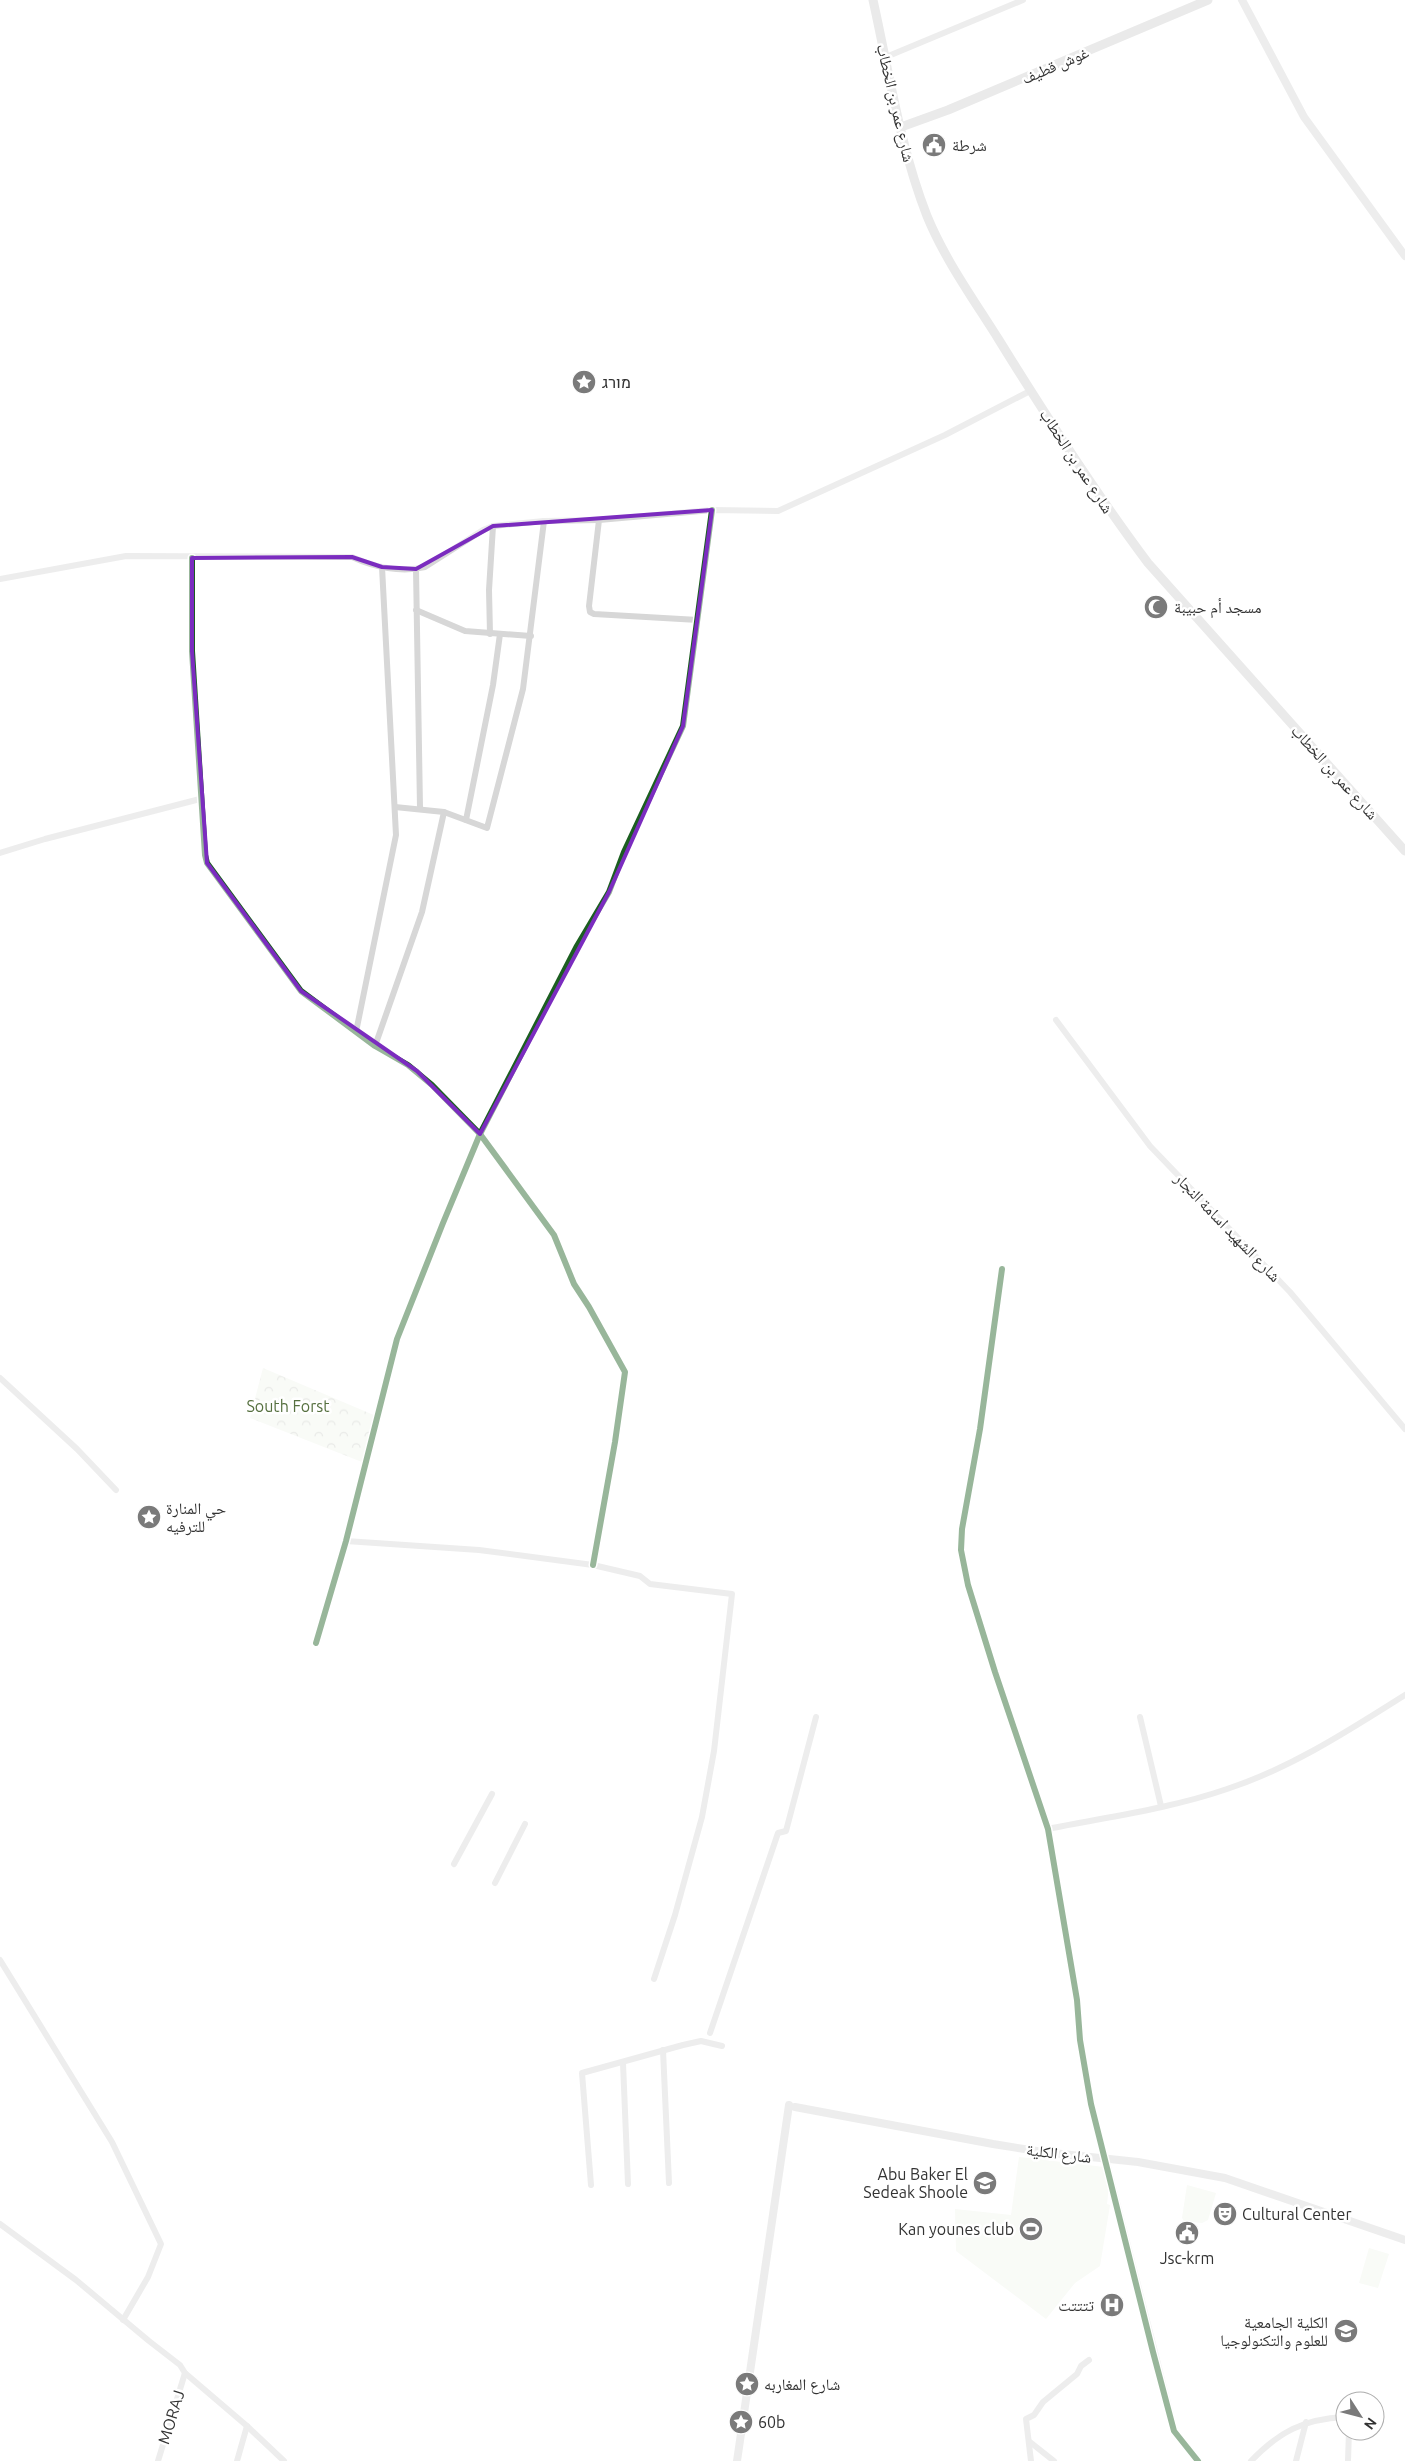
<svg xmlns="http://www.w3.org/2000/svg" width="1405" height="2461" font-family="Ubuntu,'Noto Naskh Arabic',Heebo,sans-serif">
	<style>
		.green { fill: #f1f5ed }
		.park { fill: url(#park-crowns) }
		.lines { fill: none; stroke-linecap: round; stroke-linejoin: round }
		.minor { stroke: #d7d7d7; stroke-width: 6 }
		.tertiary { stroke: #d7d7d7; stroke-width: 8 }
		.secondary { stroke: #d0d0d0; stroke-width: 9 }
		.cycleway-casing { stroke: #fff; stroke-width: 9 }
		.cycleway { stroke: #1b5e20; stroke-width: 6 }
		.marked { fill: none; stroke: #7b2cbf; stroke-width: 4; stroke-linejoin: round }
		.labels { text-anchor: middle; stroke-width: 5; stroke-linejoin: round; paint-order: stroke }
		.street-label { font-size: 16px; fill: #333; stroke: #fff }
		.poi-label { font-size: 16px; fill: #333; stroke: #fff; text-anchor: start }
		.park-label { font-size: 16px; fill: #56703f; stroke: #fff }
	</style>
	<defs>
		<pattern id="park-crowns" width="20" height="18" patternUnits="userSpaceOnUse" patternTransform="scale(1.25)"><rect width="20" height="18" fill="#f1f5ed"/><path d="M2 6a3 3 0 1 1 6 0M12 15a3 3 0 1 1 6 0" fill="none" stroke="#cfd2cc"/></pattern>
	</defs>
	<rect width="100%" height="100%" fill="#fff"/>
	<g class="green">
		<polygon points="1019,2157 1104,2167 1110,2177 1107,2204 1110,2205 1100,2266 1075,2283 1046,2319 956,2251 955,2209 1011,2215"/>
		<polygon points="1187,2185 1216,2193 1208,2220 1202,2223 1184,2221 1182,2218"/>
		<polygon points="1369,2248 1389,2254 1378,2288 1359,2283"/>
	</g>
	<polygon class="park" points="263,1368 376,1416 362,1462 250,1418"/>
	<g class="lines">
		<g class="minor">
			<polyline points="886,57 1023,0"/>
			<polyline points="599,520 589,606 590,612 594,614 698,620"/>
			<polyline points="192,558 192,651 205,855 207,863 301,991 375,1046 408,1065 432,1085 480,1134 554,1235 574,1284 589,1307 625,1372 615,1442 593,1565"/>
			<polyline points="416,569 420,808"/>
			<path d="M 0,579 L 126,556 L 352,557 C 374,567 401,573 425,567 L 483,530 L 493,526 L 544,521 L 599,520 L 712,510 L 778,511 L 945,435 L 1030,391"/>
			<polyline points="416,610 465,631 531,636"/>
			<polyline points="490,634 489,590 493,526"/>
			<polyline points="395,807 444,812 487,828 523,689 544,521"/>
			<polyline points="466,820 493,685 500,634"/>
			<polyline points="0,853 45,839 200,799"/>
			<polyline points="1056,1020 1150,1146 1290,1292 1405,1429"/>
			<polyline points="356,1032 396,835 382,567"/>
			<polyline points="375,1046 422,912 444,812"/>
			<polyline points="1002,1269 980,1429 962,1529 961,1550 968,1585 995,1672 1048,1829 1077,2000 1085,2074 1105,2159"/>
			<polyline points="0,1378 77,1449 116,1490"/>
			<polyline points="346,1541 479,1550 593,1565 640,1576 650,1584 732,1594 714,1751 702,1817 675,1915 654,1979"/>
			<polyline points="316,1643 346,1541 397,1339 443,1223 480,1134 577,946 609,892 624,852 683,726 712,510"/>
			<polyline points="1140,1717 1161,1806"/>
			<path d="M 1048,1829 C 1107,1817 1169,1809 1227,1789 C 1291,1768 1348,1731 1405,1695"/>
			<polyline points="454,1864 492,1794"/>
			<polyline points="495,1883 525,1824"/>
			<polyline points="0,1960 112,2142 161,2244 148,2277 123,2320"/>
			<polyline points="710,2033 778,1833 786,1831 816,1717"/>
			<polyline points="663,2050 669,2183"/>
			<polyline points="623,2063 628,2184"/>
			<polyline points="591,2185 582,2073 683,2045 701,2041 722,2046"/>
			<polyline points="0,2224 76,2280 149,2341 180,2365 185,2373 247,2426 284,2461"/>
			<polyline points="1030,2442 1054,2461"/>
			<polyline points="158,2461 185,2373"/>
			<polyline points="237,2461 247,2426"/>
			<polyline points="1031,2461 1026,2419 1034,2415 1043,2402 1077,2374 1081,2366 1089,2360"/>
			<path d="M 1251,2461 C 1279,2432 1303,2419 1345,2417"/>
			<polyline points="1296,2461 1306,2422"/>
			<polyline points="1348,2461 1349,2431"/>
		</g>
		<g class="tertiary">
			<polyline points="1242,0 1304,117 1405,256"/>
			<polyline points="795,2107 993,2144 1043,2152 1138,2162 1225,2178 1405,2240"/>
			<polyline points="1105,2159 1174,2431 1198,2461"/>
			<polyline points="737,2461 789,2105"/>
		</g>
		<g class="secondary">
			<path d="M 873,0 C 889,72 900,147 927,216 C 945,260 974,300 999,340 C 1046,416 1094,491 1148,563 L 1405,851"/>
			<polyline points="901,127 948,110 1208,0"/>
		</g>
		<g class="cycleway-casing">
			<g id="cycleway">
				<polyline points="192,558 192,651 205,855 207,863 301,991 375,1046 408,1065 432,1085 480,1134 554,1235 574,1284 589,1307 625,1372 615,1442 593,1565"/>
				<polyline points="1002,1269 980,1429 962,1529 961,1550 968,1585 995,1672 1048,1829 1077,2000 1080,2040 1091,2104 1153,2352 1174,2431 1198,2461"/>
				<polyline points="316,1643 346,1541 397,1339 443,1223 480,1134 577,946 609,892 624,852 683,726 712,510"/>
			</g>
		</g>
		<use href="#cycleway" class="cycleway"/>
	</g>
	<path d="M0 0H1405V2461H0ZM 712,510 L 683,726 L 609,892 L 480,1134 L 417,1071 L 301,991 L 207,863 L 192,651 L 192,558 L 352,557 L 382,567 L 416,569 L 493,526 Z" fill="#fff" fill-opacity=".55" fill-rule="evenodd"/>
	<path class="marked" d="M 712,510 L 683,726 L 609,892 L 480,1134 L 417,1071 L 301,991 L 207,863 L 192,651 L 192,558 L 352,557 L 382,567 L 416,569 L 493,526 Z"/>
	<defs>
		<g id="civic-disc" transform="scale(1.25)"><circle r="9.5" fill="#7a7a7a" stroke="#fff"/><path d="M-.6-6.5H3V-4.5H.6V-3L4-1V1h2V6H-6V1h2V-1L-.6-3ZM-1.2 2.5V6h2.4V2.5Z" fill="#fff"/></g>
		<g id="sight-disc" transform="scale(1.25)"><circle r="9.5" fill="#7a7a7a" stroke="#fff"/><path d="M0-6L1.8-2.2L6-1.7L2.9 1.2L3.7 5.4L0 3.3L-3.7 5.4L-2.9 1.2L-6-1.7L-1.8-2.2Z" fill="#fff"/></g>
		<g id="mosque-disc" transform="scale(1.25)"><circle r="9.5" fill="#7a7a7a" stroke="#fff"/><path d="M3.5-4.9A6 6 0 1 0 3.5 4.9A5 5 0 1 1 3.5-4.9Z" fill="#fff"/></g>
		<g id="school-disc" transform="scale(1.25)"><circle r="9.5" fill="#7a7a7a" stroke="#fff"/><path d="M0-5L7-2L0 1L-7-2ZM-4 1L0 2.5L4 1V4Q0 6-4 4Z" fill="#fff"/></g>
		<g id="theatre-disc" transform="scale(1.25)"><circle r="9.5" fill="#7a7a7a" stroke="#fff"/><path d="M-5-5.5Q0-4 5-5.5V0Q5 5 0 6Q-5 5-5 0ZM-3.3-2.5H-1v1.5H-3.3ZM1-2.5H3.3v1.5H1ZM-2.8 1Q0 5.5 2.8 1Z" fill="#fff"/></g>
		<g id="stadium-disc" transform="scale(1.25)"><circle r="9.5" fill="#7a7a7a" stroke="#fff"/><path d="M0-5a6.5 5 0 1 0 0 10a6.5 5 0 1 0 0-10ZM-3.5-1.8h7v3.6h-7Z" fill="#fff"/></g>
		<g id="hospital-disc" transform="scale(1.25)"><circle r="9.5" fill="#7a7a7a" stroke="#fff"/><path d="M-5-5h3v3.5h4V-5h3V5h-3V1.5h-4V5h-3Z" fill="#fff"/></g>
		<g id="university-disc" transform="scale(1.25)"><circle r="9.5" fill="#7a7a7a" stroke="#fff"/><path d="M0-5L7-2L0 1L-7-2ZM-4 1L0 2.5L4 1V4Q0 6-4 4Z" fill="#fff"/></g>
	</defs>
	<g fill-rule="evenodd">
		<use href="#civic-disc" x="934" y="145"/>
		<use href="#sight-disc" x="584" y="382"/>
		<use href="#mosque-disc" x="1156" y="607"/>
		<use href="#sight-disc" x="149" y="1517"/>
		<use href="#school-disc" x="985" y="2183"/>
		<use href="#theatre-disc" x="1225" y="2214"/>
		<use href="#stadium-disc" x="1031" y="2229"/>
		<use href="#civic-disc" x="1187" y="2233"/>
		<use href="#hospital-disc" x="1112" y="2305"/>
		<use href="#university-disc" x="1346" y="2331"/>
		<use href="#sight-disc" x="747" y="2384"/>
		<use href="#sight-disc" x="741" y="2422"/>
	</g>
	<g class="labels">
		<g class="street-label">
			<text transform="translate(1055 65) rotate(-23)" y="6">غوش قطيف</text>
			<text transform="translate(896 103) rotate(77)" y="6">شارع عمر بن الخطاب</text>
			<text transform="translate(1077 461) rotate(57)" y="6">شارع عمر بن الخطاب</text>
			<text transform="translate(1335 772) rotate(48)" y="6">شارع عمر بن الخطاب</text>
			<text transform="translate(1228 1227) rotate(46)" y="6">شارع الشهيد اسامة النجار</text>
			<text transform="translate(1059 2153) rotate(7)" y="6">شارع الكلية</text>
			<text transform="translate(171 2417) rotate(-73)" y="6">MORAJ</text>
		</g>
		<g class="poi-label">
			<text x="952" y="151">شرطة</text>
			<text x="602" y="388">מורג</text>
			<text x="1174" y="613">مسجد أم حبيبة</text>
			<text x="166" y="1514">حي المنارة<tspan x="166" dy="18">للترفيه</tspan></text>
			<text x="968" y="2180" text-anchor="end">Abu Baker El<tspan x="968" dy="18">Sedeak Shoole</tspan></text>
			<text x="1242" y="2220">Cultural Center</text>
			<text x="1014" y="2235" text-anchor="end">Kan younes club</text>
			<text x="1187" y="2264" text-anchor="middle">Jsc-krm</text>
			<text x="1094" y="2311" text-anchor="end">تتتتت</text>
			<text x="1328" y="2328" text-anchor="end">الكلية الجامعية<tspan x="1328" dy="18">للعلوم والتكنولوجيا</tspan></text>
			<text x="764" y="2390">شارع المغاربه</text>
			<text x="758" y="2428">60b</text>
		</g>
		<g class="park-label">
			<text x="288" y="1412">South Forst</text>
		</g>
	</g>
	<g transform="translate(1360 2416) rotate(126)"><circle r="24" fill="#ffffff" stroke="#adadad"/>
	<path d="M0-4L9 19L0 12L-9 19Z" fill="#7a7a7a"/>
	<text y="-8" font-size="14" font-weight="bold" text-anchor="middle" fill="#333333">N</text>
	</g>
</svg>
